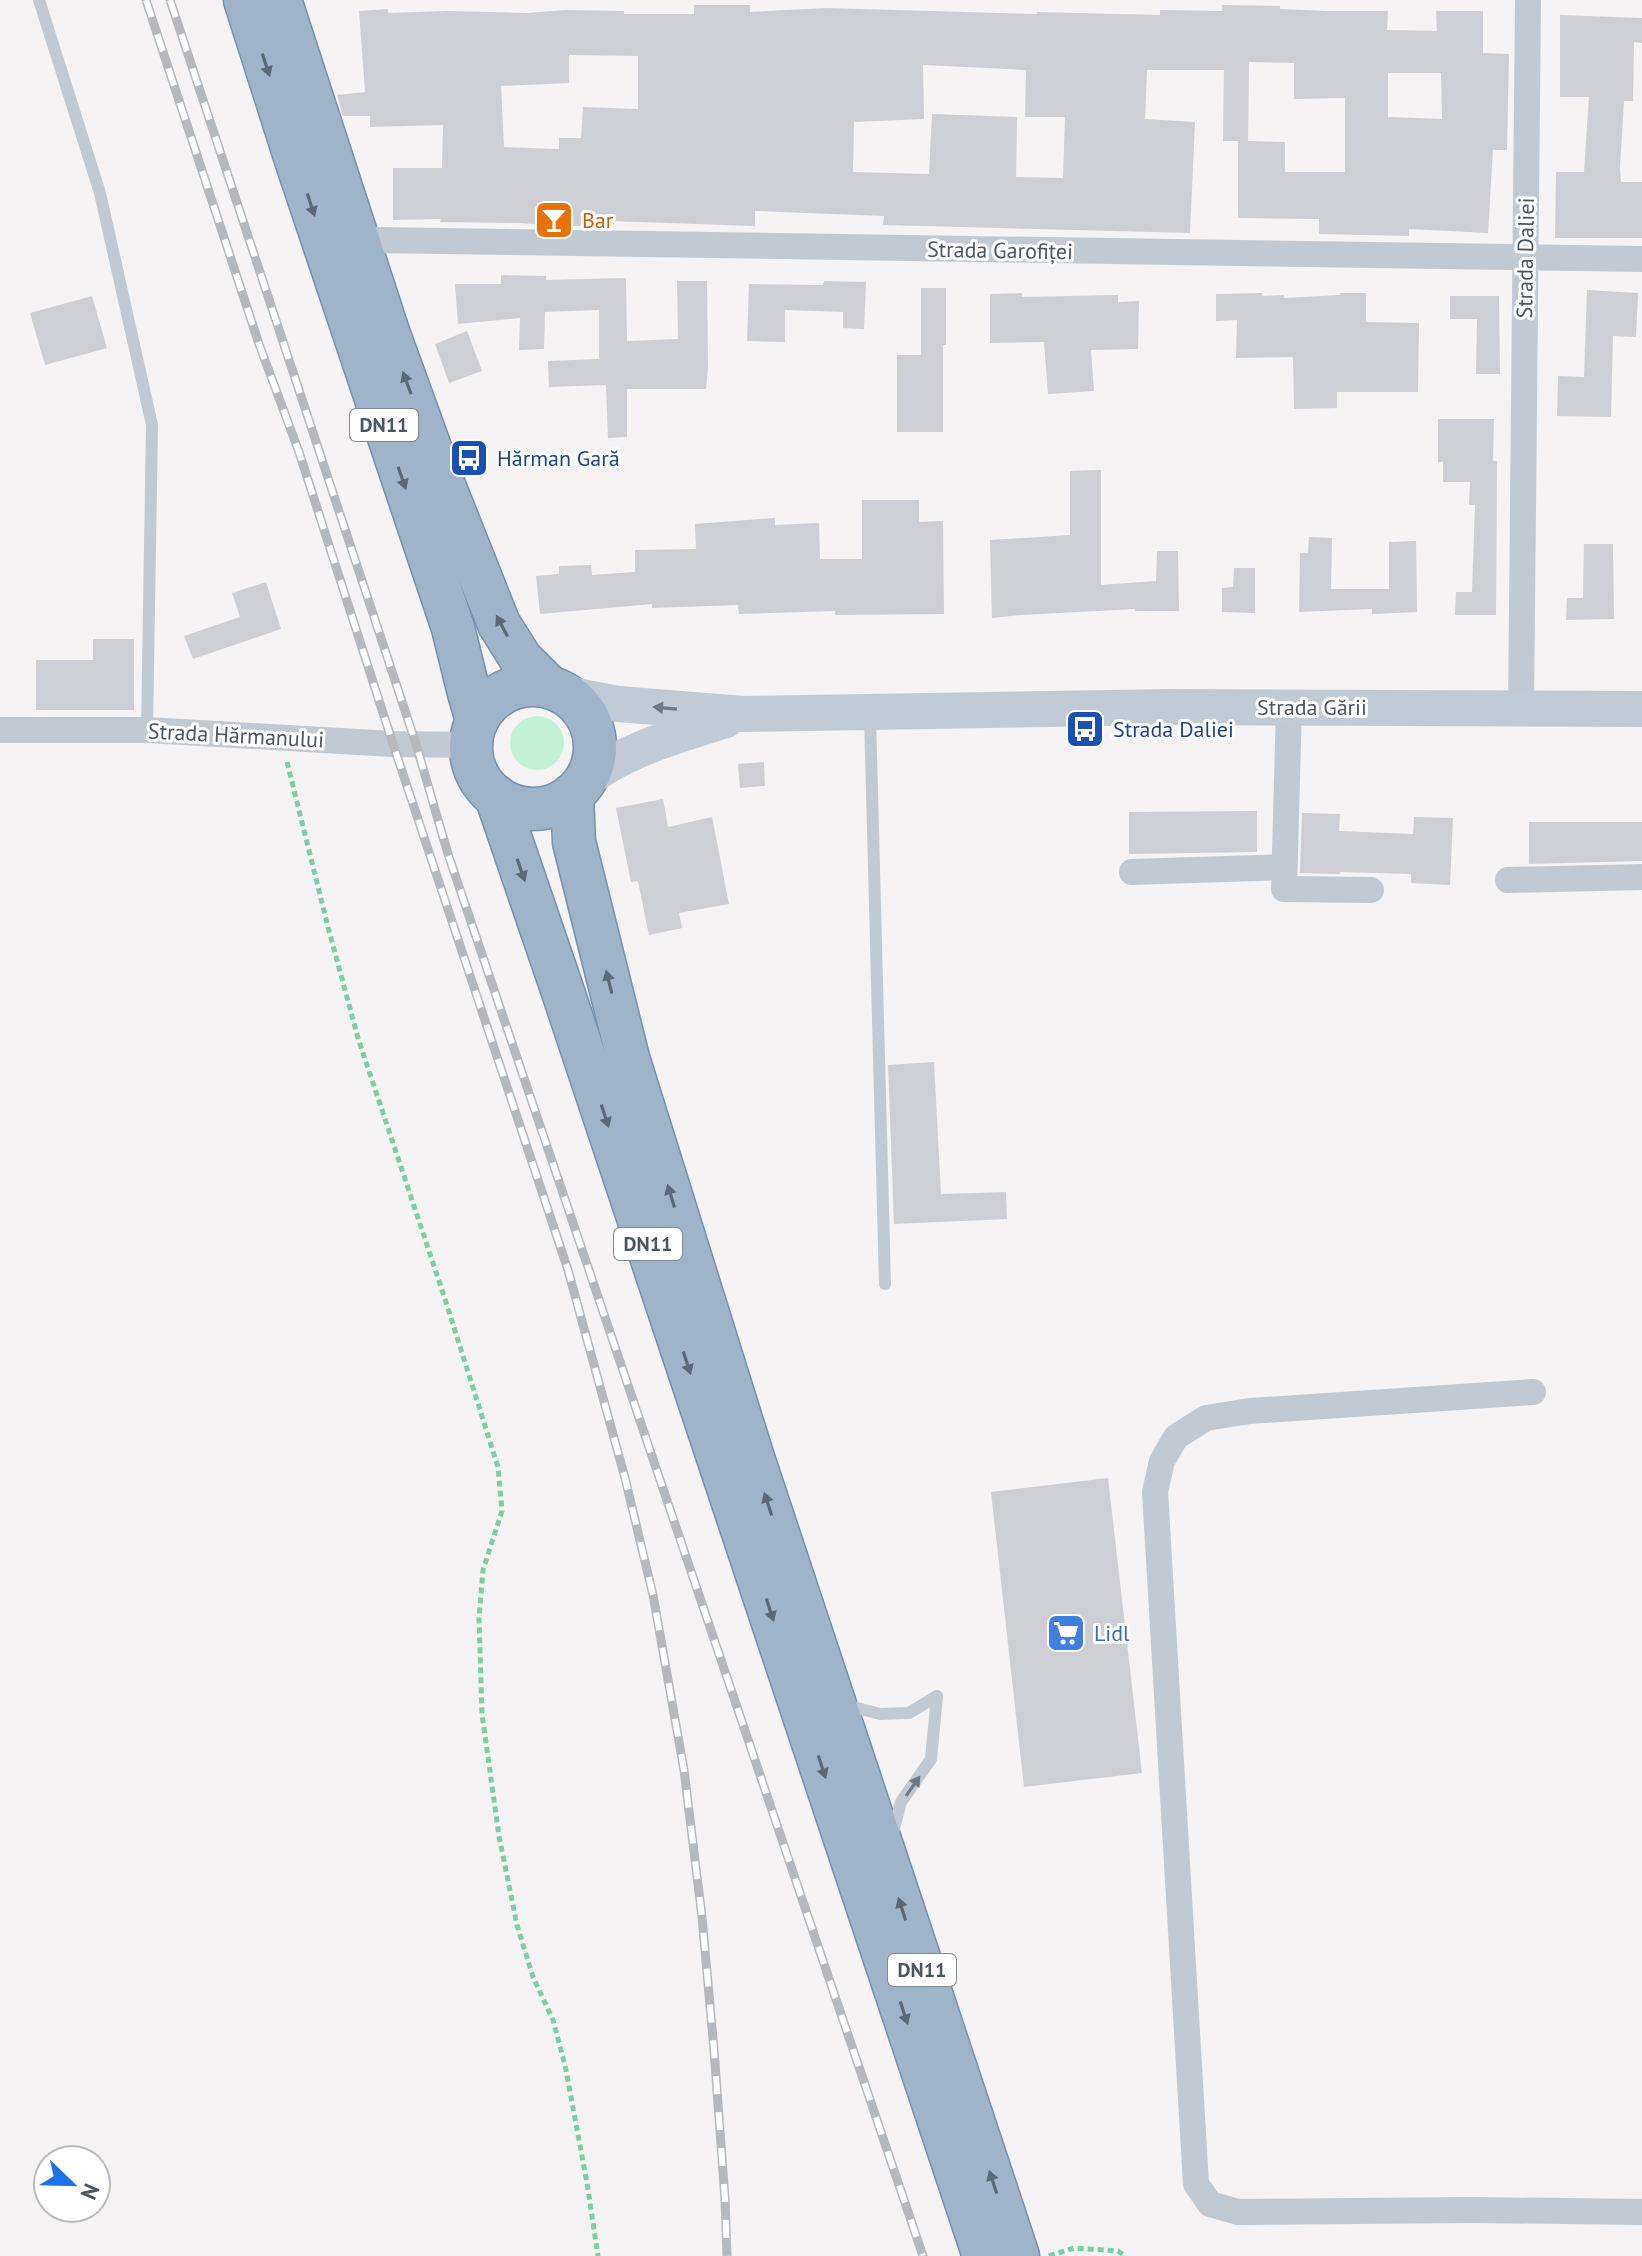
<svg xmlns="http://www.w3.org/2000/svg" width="1642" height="2256" font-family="'PT Sans',sans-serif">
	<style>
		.green { fill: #c3f1d5 }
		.building { fill: #cdcfd5; fill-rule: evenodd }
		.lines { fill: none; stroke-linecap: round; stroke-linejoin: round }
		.trunk-casing { stroke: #7690ad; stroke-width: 45 }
		.path { stroke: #7ad0a6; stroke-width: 5; stroke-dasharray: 6 4; stroke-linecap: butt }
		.service { stroke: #c1cad2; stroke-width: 12 }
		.minor { stroke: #c1cad2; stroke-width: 26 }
		.secondary { stroke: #c1cbd6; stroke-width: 36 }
		.trunk { stroke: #9fb4c9; stroke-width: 42 }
		.rail-casing { stroke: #b5b8bd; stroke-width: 9 }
		.rail { stroke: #fff; stroke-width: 6; stroke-dasharray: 18; stroke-linecap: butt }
		.oneway { fill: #5b6976 }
		.oneway2 { fill: #6e7984 }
		.oneway3 { fill: #6e7983 }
		.labels { text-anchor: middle; stroke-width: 6; stroke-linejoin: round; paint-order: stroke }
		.shield { fill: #fff; stroke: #808990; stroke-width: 2 }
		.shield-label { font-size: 20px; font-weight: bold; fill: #4a5661 }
		.food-label { font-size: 22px; fill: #c56008; stroke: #fff; text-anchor: start }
		.street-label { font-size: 22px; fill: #4a5661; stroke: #fff }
		.transit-label { font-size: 22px; fill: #164399; stroke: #fff; text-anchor: start }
		.shop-label { font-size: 22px; fill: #366cbe; stroke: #fff; text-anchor: start }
	</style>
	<rect width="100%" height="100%" fill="#f5f3f3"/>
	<circle class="green" cx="537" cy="743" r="27"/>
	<g class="building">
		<path d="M 694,5 L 750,5 L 750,12 L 826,8 L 1037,14 L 1037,12 L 1160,15 L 1160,10 L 1222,11 L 1222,5 L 1280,6 L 1280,9 L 1327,11 L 1388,11 L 1387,30 L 1437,31 L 1436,11 L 1483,11 L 1483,53 L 1509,54 L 1507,150 L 1493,150 L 1488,233 L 1409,229 L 1409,236 L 1319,234 L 1319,219 L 1238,218 L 1238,141 L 1243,141 L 1223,141 L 1224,70 L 1147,70 L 1145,119 L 1195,122 L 1190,233 L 883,225 L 884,216 L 755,211 L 755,226 L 609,221 L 609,226 L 559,226 L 519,223 L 440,222 L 441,219 L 393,220 L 393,168 L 442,168 L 443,125 L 370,127 L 370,116 L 343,116 L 337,95 L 365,92 L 359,11 L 388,9 L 388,13 L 448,11 L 527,13 L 565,10 L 624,11 L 624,14 L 694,14 ZM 569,55 L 638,56 L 638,109 L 583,107 L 581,138 L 559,138 L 559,149 L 504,147 L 501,86 L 569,83 ZM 1249,62 L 1294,63 L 1294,99 L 1345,98 L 1345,172 L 1285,172 L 1285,142 L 1248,141 ZM 923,65 L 1026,70 L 1025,117 L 1065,117 L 1063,178 L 1016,177 L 1017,117 L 932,114 L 929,174 L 853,172 L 854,122 L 924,119 ZM 1388,73 L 1441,73 L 1442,119 L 1388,117 Z"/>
		<polygon points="1560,15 1642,18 1642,43 1634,42 1633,101 1624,101 1620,168 1621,182 1642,182 1642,238 1555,238 1556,172 1584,172 1589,97 1560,97"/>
		<polygon points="501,275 546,276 546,280 626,278 627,341 678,339 677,281 707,281 708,367 706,389 627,389 627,437 608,438 606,385 549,387 548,361 599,359 599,310 545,312 544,349 519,350 520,318 458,324 455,284 501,284"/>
		<polygon points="824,281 866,282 864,329 843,328 843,312 785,310 785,342 747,341 749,284 823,285"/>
		<polygon points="921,288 946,288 946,345 943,345 943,432 897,432 897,355 921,355"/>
		<polygon points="1587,290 1638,293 1636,337 1613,336 1611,417 1557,416 1558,376 1584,377"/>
		<polygon points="1022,293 1022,297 1118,295 1118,302 1139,301 1138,349 1091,350 1094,391 1048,394 1044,342 990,343 990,294"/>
		<polygon points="1262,293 1262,296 1284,295 1284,298 1340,295 1340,293 1366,293 1366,322 1419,323 1418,392 1337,392 1337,408 1294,409 1293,357 1236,358 1237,320 1216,321 1216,294"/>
		<polygon points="92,296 107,348 45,365 30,313"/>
		<polygon points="1450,296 1499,296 1500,374 1476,374 1477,319 1450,319"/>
		<polygon points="467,331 482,371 449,383 435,344"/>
		<polygon points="1438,419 1494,419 1493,461 1497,461 1496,615 1455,615 1456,592 1472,592 1475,505 1469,505 1470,482 1443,482 1443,462 1438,462"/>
		<polygon points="1101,470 1101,585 1156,581 1157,551 1178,551 1179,611 1135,611 1135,609 1021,615 992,618 990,540 1070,535 1070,471"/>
		<polygon points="862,500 919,500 919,522 943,521 944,614 835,615 835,611 739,614 738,605 652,608 652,604 540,614 536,576 559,574 559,566 591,565 592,575 635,572 635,550 696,549 695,524 775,518 775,525 819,523 820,559 862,559"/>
		<polygon points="1309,537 1332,538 1331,589 1389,589 1389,542 1416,541 1417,612 1372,614 1372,609 1299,612 1300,553 1308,553"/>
		<polygon points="1584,544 1613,544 1614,619 1566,620 1567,598 1583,598"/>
		<polygon points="1234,568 1255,568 1255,613 1222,612 1222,588 1233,587"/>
		<polygon points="266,582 281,629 193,659 184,636 240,617 232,593"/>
		<polygon points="93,639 134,639 134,710 36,710 36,660 93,660"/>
		<polygon points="764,762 765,786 740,788 738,764"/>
		<polygon points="663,799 668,827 712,817 729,904 679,913 682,928 649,935 638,881 631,882 616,808"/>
		<polygon points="1257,811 1257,852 1129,854 1129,812"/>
		<polygon points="1302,813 1340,814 1339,831 1413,834 1414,817 1453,818 1450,885 1411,883 1411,874 1340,872 1340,874 1300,873"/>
		<polygon points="1529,822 1642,822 1642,861 1529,864"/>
		<polygon points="934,1062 941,1194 1006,1192 1007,1219 894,1224 888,1065"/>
		<polygon points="1108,1478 1142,1773 1024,1787 991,1492"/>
	</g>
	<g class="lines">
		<g class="trunk-casing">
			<g id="trunk">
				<polyline points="245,0 296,160 453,628 469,693 477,720"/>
				<polyline points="280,0 388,332 441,478 499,624 521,659 549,687"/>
				<circle cx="533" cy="747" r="62"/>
				<polyline points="572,795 574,842 628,1058 753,1458 1018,2256"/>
				<polyline points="496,796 562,989 984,2256"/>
			</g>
		</g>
		<g class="path">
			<polyline points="287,762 328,927 358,1038 445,1299 498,1467 502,1511 483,1570 479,1618 482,1714 499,1836 517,1925 533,1977 553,2020 565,2065 587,2183 598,2256"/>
			<polyline points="1049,2256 1074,2248 1118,2251 1125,2256"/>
		</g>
		<g class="service">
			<polyline points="39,0 100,193 152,425 147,730"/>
			<polyline points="870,716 885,1284"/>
			<polyline points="846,1705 880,1714 909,1713 937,1696"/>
			<polyline points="892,1836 901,1802 931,1759 937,1696"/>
		</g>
		<g class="minor">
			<polyline points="358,242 375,240 1642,259"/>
			<polyline points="1289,707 1284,889 1371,890"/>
			<polyline points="1521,709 1528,0"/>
			<polyline points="0,730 147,730 393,744 471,745"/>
			<polyline points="1132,872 1284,867"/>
			<polyline points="1508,880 1642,877"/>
			<polyline points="1533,1392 1250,1411 1206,1418 1176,1437 1162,1461 1155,1492 1196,2184 1210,2204 1238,2212 1473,2210 1642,2212"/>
		</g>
		<g class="secondary">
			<polyline points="566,694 618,704 743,714 1171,707 1642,709"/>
			<path d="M 586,780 C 628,748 677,736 726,720"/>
		</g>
		<use href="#trunk" class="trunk"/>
		<g class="rail-casing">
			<g id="rail">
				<polyline points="146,0 259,344 299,452 393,744 568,1270 625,1478 653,1595 684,1770 702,1917 714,2050 725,2199 727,2256"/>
				<polyline points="170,0 416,744 448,854 923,2256"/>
			</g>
		</g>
		<use href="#rail" class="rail"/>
	</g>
	<defs><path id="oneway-solid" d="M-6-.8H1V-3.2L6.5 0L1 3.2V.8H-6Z" transform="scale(2)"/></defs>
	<g class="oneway">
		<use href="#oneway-solid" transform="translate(266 65) rotate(72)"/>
		<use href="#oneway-solid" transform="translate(311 205) rotate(72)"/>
		<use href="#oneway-solid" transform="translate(407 383) rotate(-110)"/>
		<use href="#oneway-solid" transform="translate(402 478) rotate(71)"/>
		<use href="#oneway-solid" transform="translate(502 626) rotate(-118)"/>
		<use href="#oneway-solid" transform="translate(521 870) rotate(71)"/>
		<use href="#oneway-solid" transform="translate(609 982) rotate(-104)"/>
		<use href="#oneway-solid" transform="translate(605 1116) rotate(72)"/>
		<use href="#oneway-solid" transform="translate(671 1196) rotate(-107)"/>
		<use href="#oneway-solid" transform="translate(687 1363) rotate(72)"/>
		<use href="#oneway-solid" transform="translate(768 1504) rotate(-108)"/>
		<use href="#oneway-solid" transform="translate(770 1610) rotate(72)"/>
		<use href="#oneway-solid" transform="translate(822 1767) rotate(72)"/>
		<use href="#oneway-solid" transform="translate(902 1909) rotate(-108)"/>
		<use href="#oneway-solid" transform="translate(904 2013) rotate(72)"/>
		<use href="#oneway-solid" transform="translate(993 2182) rotate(-108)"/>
	</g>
	<use class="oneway2" href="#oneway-solid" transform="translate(665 708) rotate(-175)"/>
	<use class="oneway3" href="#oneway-solid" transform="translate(913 1786) rotate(-55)"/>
	<defs>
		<g id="bar-square" transform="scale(2)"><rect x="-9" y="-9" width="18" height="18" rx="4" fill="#e8710a" stroke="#fff"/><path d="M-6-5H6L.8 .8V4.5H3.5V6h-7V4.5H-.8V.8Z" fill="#fff"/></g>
		<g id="bus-square" transform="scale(2)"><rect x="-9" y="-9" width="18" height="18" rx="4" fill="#1a4fb4" stroke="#fff"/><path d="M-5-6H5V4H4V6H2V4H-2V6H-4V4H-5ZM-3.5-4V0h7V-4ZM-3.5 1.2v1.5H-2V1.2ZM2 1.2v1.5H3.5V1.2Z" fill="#fff"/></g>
		<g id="supermarket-square" transform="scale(2)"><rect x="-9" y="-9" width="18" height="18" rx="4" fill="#3f7fe0" stroke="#fff"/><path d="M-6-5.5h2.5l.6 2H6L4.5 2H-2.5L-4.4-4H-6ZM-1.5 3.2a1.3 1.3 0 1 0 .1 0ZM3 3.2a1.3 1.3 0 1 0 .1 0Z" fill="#fff"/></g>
	</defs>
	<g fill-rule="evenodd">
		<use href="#bar-square" x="554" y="220"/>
		<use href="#bus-square" x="469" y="458"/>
		<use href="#bus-square" x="1085" y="729"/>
		<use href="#supermarket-square" x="1066" y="1633"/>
	</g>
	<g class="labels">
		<g class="shield">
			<rect x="350" y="409" width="68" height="32" rx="6"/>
			<rect x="614" y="1228" width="68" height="32" rx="6"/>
			<rect x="888" y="1954" width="68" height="32" rx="6"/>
		</g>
		<g class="shield-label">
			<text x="384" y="432">DN11</text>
			<text x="648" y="1251">DN11</text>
			<text x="922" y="1977">DN11</text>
		</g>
		<g class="food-label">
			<text x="582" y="228">Bar</text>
		</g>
		<g class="street-label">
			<text transform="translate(1000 250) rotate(1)" y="8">Strada Garofiței</text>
			<text transform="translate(1525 258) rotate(-89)" y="8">Strada Daliei</text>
			<text x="1312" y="715">Strada Gării</text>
			<text transform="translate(236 735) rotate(3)" y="8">Strada Hărmanului</text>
		</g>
		<g class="transit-label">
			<text x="497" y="466">Hărman Gară</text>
			<text x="1113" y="737">Strada Daliei</text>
		</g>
		<g class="shop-label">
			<text x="1094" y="1641">Lidl</text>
		</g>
	</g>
	<g transform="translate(72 2184) rotate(113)"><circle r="38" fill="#ffffff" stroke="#b7bbc0" stroke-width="2"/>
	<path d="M0-6L14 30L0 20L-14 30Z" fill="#1a73e8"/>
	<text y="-12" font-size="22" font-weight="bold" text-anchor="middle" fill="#4a5661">N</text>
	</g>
</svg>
